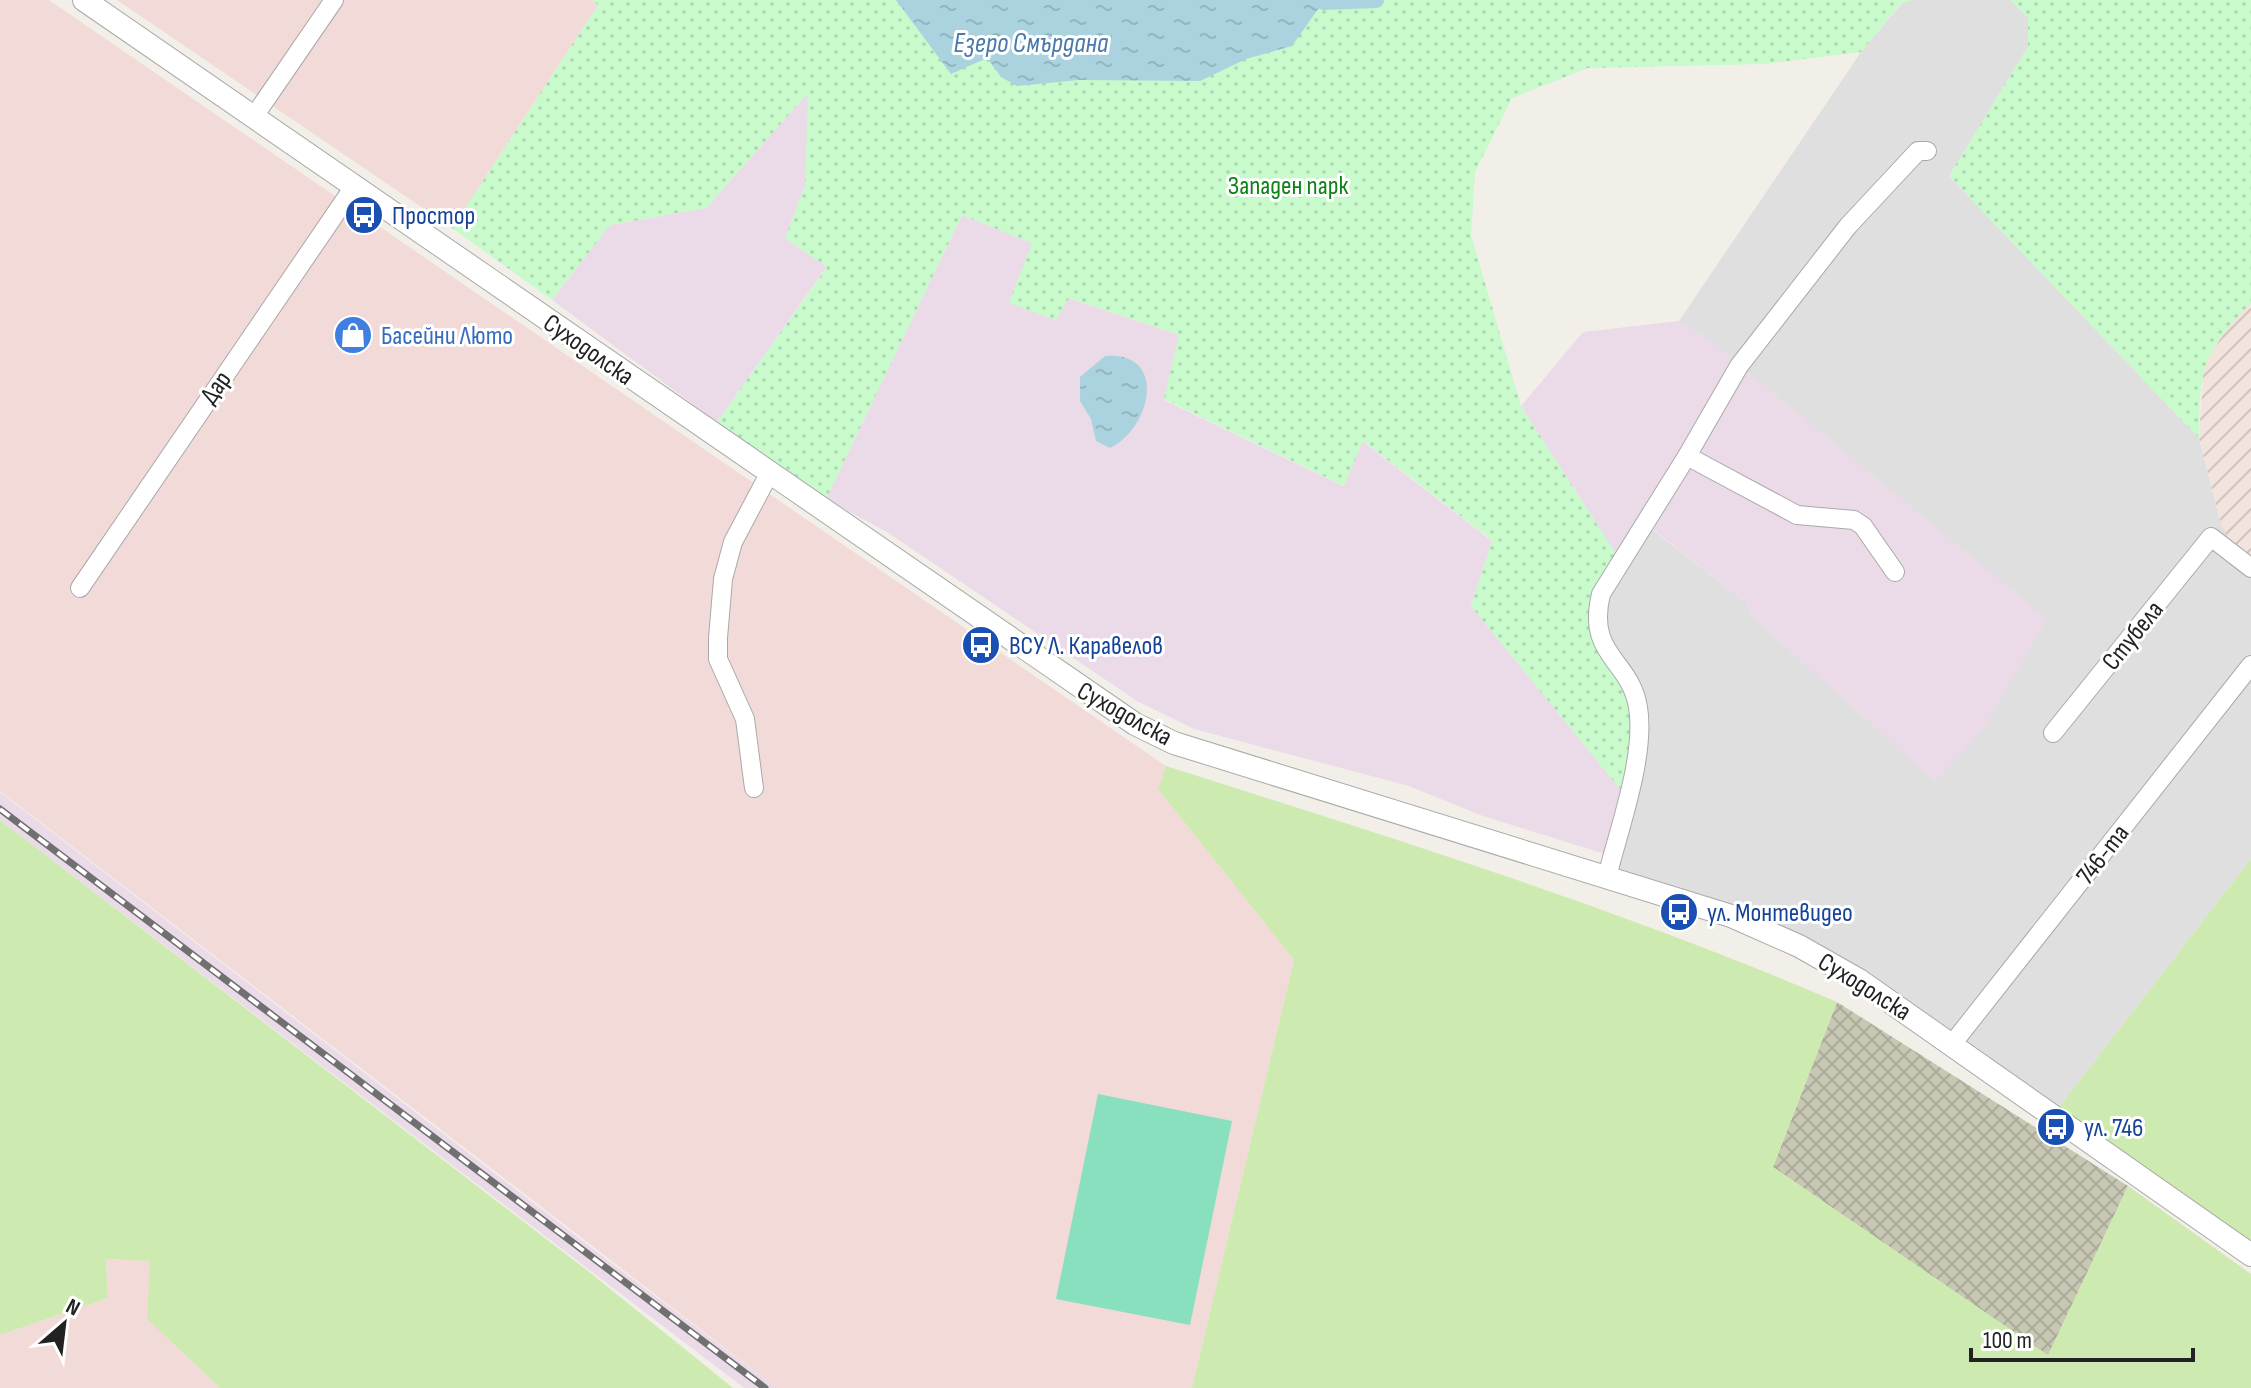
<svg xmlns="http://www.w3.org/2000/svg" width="2251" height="1388" font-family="'Sofia Sans Condensed',sans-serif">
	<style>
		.residential { fill: #e0dfdf }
		.commercial { fill: #f2dad9 }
		.industrial { fill: #ebdbe8 }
		.military { fill: url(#military-furrows) }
		.construction { fill: url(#construction-cross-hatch) }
		.grass { fill: #cdebb0 }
		.park { fill: url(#park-dots) }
		.pitch { fill: #88e0be }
		.water { fill: url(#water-ripples) }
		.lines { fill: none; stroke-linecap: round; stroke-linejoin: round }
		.canal { stroke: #aad3df; stroke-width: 16 }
		.minor-casing { stroke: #a9a9a9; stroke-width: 20 }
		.tertiary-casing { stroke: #a9a9a9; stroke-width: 24 }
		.minor { stroke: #fff; stroke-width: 18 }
		.tertiary { stroke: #fff; stroke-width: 22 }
		.rail-casing { stroke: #707070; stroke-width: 7 }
		.rail { stroke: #fff; stroke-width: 4; stroke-dasharray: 12; stroke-linecap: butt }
		.labels { text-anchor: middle; stroke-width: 6; stroke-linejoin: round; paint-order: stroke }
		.park-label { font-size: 26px; fill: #0c8416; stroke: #fff }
		.transit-label { font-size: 26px; fill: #164399; stroke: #fff; text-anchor: start }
		.shop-label { font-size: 26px; fill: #366cbe; stroke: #fff; text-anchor: start }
		.street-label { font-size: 26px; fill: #222; stroke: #fff }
		.water-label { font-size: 28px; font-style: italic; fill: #4a7aab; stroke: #fff }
	</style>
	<defs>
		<pattern id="military-furrows" width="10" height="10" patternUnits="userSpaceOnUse" patternTransform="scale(2)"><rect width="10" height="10" fill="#f3e3dd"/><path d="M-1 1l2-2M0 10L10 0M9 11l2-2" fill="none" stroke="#d0c2bd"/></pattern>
		<pattern id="construction-cross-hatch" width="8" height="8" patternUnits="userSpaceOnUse" patternTransform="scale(2)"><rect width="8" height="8" fill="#c7c7b4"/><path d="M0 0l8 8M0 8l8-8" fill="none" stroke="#abab9a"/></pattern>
		<pattern id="park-dots" width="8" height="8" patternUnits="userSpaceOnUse" patternTransform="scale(2)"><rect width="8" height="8" fill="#c8facc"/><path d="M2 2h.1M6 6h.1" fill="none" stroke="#acd6af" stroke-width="1.8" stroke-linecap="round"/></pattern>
		<pattern id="water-ripples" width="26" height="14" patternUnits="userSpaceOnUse" patternTransform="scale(2)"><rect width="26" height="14" fill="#aad3df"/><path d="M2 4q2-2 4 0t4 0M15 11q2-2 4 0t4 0" fill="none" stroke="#92b5bf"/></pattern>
	</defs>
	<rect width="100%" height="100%" fill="#f2efe9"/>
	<polygon class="residential" points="1912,0 2011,0 2028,18 2028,47 1949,176 2199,438 2220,521 2251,560 2251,859 2053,1115 1859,980 1607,877 1608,855 1631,745 1596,592 1644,523 1747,603 1751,615 1935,781 1984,728 1739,366 1679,321 1861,52 1902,3"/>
	<g class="commercial">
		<polygon points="0,0 49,0 1166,766 1158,789 1294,960 1192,1388 777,1388 0,791"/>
		<polygon points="117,0 592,0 598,5 452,228"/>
		<polygon points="106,1259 151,1261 147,1319 220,1388 0,1388 0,1335 108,1298"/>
	</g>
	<g class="industrial">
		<polygon points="809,92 805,186 785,238 827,266 717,422 552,300 610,225 706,208"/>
		<polygon points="962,215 1033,243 1009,303 1068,298 1180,335 1164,400 1343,486 1362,441 1492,541 1471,606 1621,790 1608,855 1480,815 1409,786 1194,729 1137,701 887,532 826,499"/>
		<polygon points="1679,321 1707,338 2047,619 1984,728 1935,782 1751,615 1747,603 1645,523 1616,554 1521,406 1583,332"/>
		<polygon points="0,792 601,1255 777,1388 744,1388 0,820"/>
	</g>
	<polygon class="military" points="2251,303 2251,560 2229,542 2220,521 2199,438 2204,363 2231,323"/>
	<polygon class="construction" points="1837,1002 2128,1186 2048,1356 1773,1167"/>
	<g class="grass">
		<path d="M 1166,766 C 1392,838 1619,908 1837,1002 L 1773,1167 L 2048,1355 L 2128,1186 L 2251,1274 L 2251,1388 L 1192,1388 L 1294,960 L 1158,789 Z"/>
		<polygon points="0,820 588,1271 733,1388 220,1388 147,1319 150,1261 106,1259 108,1298 0,1335"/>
		<polygon points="2251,859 2251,1255 2053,1115"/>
	</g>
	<g class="park">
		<polygon points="592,0 1912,0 1901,3 1861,52 1764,64 1588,68 1512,98 1475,172 1471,235 1521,406 1616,554 1596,592 1632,704 1631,745 1621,790 1471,606 1492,540 1363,441 1344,486 1164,399 1179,335 1069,298 1056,320 1009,303 1032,243 962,215 826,499 717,422 827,267 785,238 805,186 808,93 706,208 610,225 552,300 452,228 598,5"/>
		<path d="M 2011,0 L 2251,0 L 2251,303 C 2201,354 2200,369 2199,438 L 1949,176 L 2028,47 L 2028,18 Z"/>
	</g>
	<polygon class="pitch" points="1098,1094 1232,1121 1190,1325 1056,1299"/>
	<g class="water">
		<polygon points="896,0 1320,0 1323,2 1292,46 1246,59 1200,81 1079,80 1017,86 1001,77 987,58 951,74"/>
		<path d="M 1105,356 C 1169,351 1151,429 1110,448 L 1096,441 L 1091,419 L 1080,401 L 1080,377 Z"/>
	</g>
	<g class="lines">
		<polyline class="canal" points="1323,2 1376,0"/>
		<g class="minor-casing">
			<g id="minor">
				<polyline points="253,118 334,0"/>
				<polyline points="1687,456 1797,515 1854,520 1863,526 1895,572"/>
				<polyline points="80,588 353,188"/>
				<polyline points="2053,733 2211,537 2251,568"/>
				<polyline points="754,788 745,719 718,659 718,638 723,579 733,542 769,474"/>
				<path d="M 1607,877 C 1619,828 1646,756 1638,707 C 1630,659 1586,656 1601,594 L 1687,456 L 1739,366 L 1848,226 L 1918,151 L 1927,151"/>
				<polyline points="1953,1043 2251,665"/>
			</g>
		</g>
		<g class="tertiary-casing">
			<polyline id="tertiary" points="84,0 1135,724 1174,743 1731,916 1799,946 1859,980 2251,1255"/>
		</g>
		<use href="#minor" class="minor"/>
		<use href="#tertiary" class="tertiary"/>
		<g class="rail-casing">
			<polyline id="rail" points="0,809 765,1388"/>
		</g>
		<use href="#rail" class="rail"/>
	</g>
	<defs>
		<g id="bus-disc" transform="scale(2)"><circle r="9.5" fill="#1a4fb4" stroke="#fff"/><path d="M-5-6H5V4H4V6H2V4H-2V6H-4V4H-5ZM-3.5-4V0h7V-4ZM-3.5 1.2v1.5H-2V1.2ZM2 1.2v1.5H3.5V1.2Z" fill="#fff"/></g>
		<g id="shop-disc" transform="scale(2)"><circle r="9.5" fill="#3f7fe0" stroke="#fff"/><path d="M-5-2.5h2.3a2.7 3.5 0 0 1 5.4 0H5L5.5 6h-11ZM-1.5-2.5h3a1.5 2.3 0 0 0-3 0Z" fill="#fff"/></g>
	</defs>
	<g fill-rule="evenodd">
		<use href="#bus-disc" x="364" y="215"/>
		<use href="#shop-disc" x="353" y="335"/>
		<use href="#bus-disc" x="981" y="645"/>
		<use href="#bus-disc" x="1679" y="912"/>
		<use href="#bus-disc" x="2056" y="1127"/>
	</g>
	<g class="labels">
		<g class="park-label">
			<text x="1288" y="194">Западен парк</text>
		</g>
		<g class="transit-label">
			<text x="392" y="224">Простор</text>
			<text x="1009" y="654">ВСУ Л. Каравелов</text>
			<text x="1707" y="921">ул. Монтевидео</text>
			<text x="2084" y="1136">ул. 746</text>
		</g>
		<g class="shop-label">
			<text x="381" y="344">Басейни Люто</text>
		</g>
		<g class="street-label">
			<text transform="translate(589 349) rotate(35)" y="9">Суходолска</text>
			<text transform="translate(215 387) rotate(-55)" y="9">Дар</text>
			<text transform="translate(2132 635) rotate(-51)" y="9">Стубела</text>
			<text transform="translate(1125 713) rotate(29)" y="9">Суходолска</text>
			<text transform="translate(2102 854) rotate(-52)" y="9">746-та</text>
			<text transform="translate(1865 986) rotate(32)" y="9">Суходолска</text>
		</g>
		<g class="water-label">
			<text x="1031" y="52">Езеро Смърдана</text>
		</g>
	</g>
	<g transform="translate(64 1324) rotate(28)" stroke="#ffffff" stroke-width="6" paint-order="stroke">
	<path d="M0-6L14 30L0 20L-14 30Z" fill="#222222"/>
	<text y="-12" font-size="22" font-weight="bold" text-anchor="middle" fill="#222222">N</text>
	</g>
	<path d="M1971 1348v12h222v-12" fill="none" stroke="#222222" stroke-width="4"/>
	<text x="1983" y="1348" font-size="24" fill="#222222" stroke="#ffffff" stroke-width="6" paint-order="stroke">100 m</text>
</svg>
